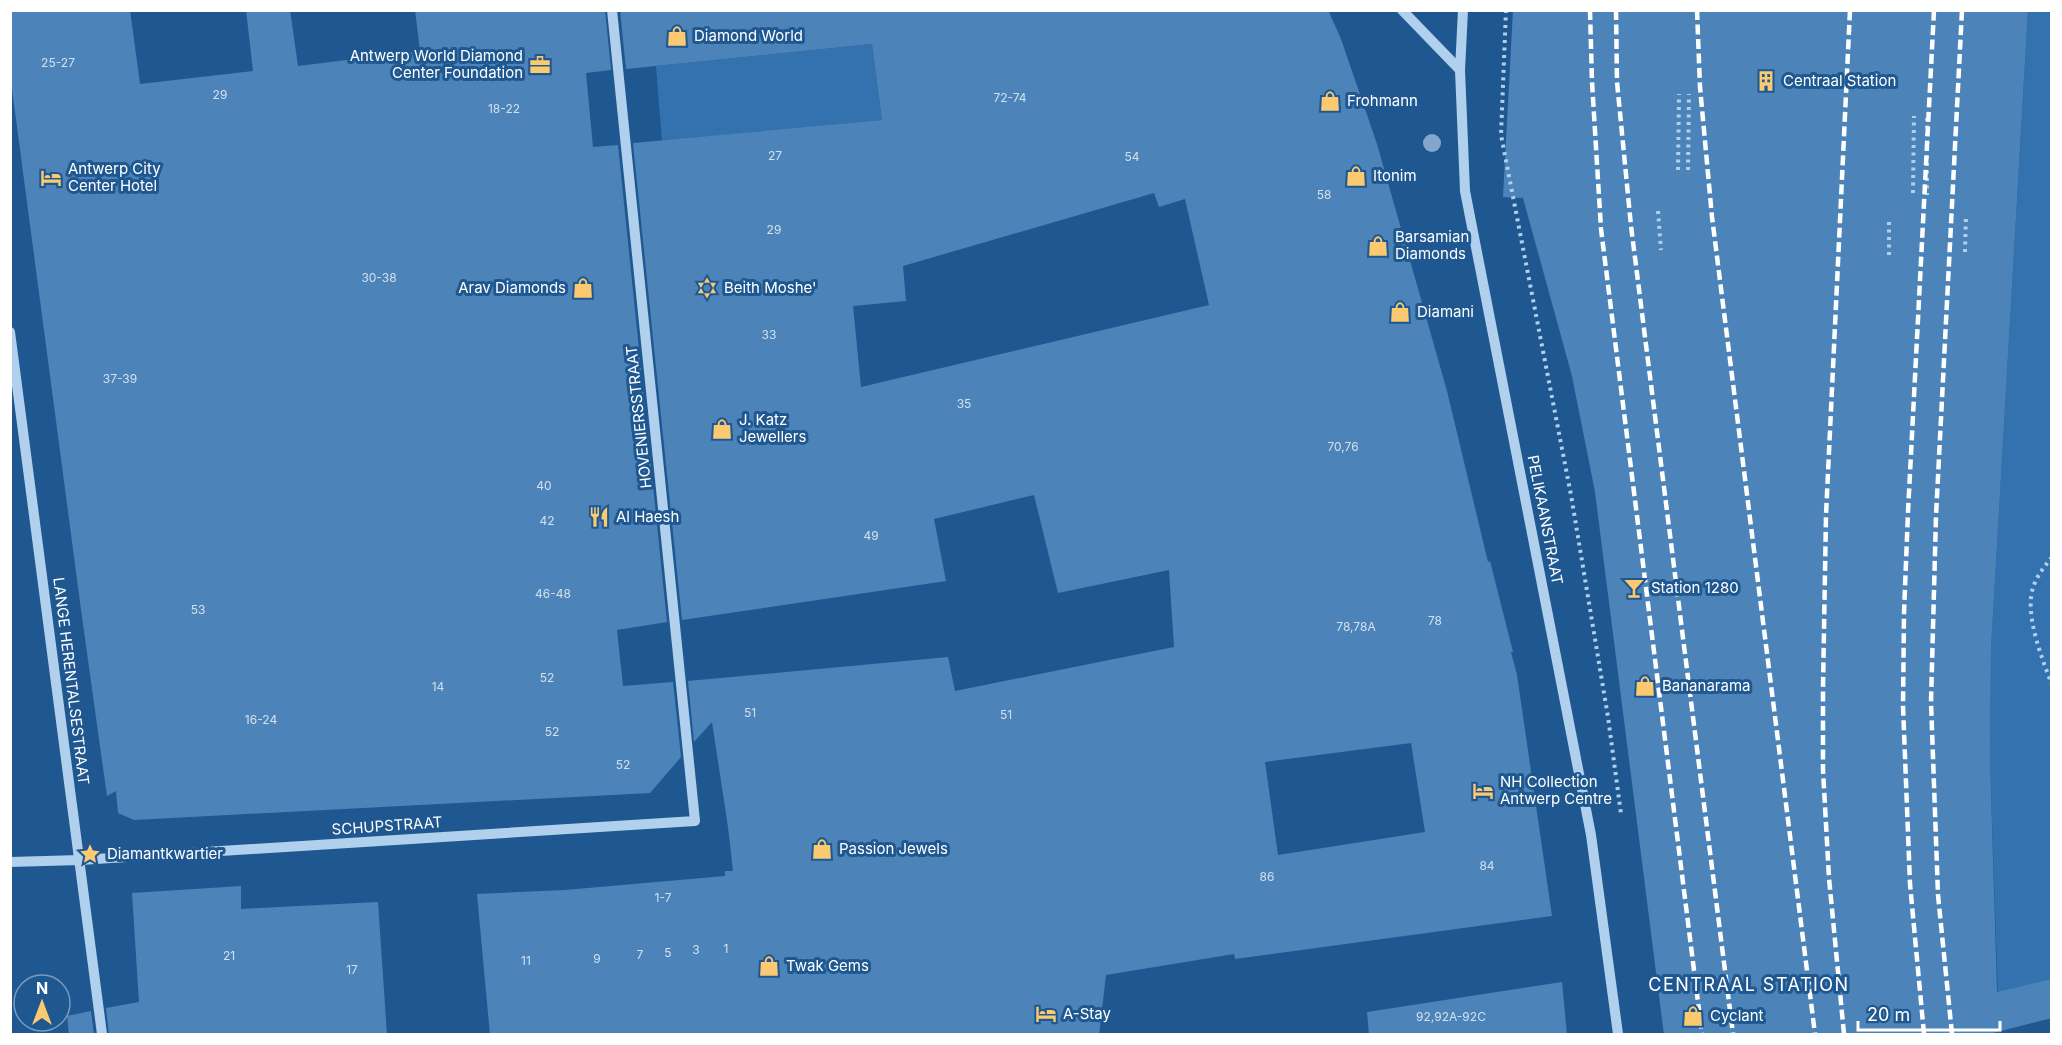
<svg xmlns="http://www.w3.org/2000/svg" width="2062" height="1045" font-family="Inter,sans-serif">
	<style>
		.green { fill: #3372ae }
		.building { fill: #4c84b9; fill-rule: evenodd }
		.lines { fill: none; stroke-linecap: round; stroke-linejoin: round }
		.path { stroke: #b0d0ed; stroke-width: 4; stroke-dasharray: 3 4.5; stroke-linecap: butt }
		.minor { stroke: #b0d0ed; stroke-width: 10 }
		.rail { stroke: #fff; stroke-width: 4.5; stroke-dasharray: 10 4.5; stroke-linecap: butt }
		.tree { fill: #83a7ca }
		.labels { text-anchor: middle; stroke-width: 6; stroke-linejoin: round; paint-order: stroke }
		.number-label { font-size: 12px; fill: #d2e0ee }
		.poi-label { font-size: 15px; fill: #fff; stroke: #1f5890; text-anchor: start }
		.street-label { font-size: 15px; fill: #fff; stroke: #1f5890 }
		.quarter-label { font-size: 18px; letter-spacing: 1.5px; fill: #fff; stroke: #1f5890 }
	</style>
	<rect width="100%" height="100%" fill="#1f5890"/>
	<g class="green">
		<polygon points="2028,11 2051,11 2051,1018 1999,1031 1990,758 1991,649"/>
		<polygon points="872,44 882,120 662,141 656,66"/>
	</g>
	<g class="building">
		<polygon points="10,10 130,10 140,84 253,71 246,10 290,10 298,66 420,51 415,10 605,10 611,70 586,73 593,147 618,145 667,622 617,630 623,686 673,682 681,757 650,793 134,820 118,813 116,791 107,796 82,617 10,74"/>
		<path d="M 620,10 L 1328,10 L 1341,39 L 1377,144 L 1447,391 L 1488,562 L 1490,561 L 1513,652 L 1511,652 L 1517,675 L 1552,916 L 1235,959 L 1234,954 L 1106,975 L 1099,1035 L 490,1035 L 477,894 L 565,890 L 725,876 L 725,871 L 733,871 L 728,827 L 712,722 L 694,742 L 688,681 L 948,657 L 955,691 L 1174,647 L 1169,570 L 1058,593 L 1034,495 L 934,519 L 946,581 L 682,620 L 633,143 L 882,120 L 872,44 L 626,69 ZM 1154,193 L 1159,207 L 1185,199 L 1209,305 L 861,387 L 853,306 L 906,301 L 903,266 ZM 1411,743 L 1425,832 L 1278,855 L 1265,762 Z"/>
		<polygon points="1513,10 2028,10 1991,649 1990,758 1997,992 2052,979 2052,1018 1985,1035 1664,1035 1595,492 1572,376 1523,198 1503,197"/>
		<polygon points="241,886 241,909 378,902 387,1035 109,1035 106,1008 139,1002 132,893"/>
		<polygon points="1562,982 1567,1035 1369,1035 1367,1012"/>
		<polygon points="91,1011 94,1035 69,1035 67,1016"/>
	</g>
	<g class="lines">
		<g class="path">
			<polyline points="1506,10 1501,135 1571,495 1608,717 1621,814"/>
			<polyline points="1927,118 1927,195"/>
			<polyline points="1678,170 1679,94"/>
			<polyline points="1688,170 1689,94"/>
			<polyline points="1913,193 1914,116"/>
			<polyline points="1658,211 1661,250"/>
			<polyline points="1965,252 1966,215"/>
			<polyline points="1889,255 1889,218"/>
			<path d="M 2052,557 C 2045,566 2038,574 2034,585 C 2023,612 2042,658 2052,685"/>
		</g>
		<g class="minor">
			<polyline points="1402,10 1460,70"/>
			<polyline points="1463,10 1460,70 1465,191 1591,835 1618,1034"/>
			<polyline points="10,332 102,1034"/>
			<polyline points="10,862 80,860 695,821 612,10"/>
		</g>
		<g class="rail">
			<polyline points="1590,10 1592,82 1601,229 1702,1034"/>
			<polyline points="1616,10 1617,82 1631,226 1733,1034"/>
			<polyline points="1697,10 1700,87 1712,217 1815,1034"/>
			<polyline points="1844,1034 1829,878 1823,770 1823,688 1826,515 1850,10"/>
			<polyline points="1924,1034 1910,884 1903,706 1904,613 1908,512 1934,10"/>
			<polyline points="1952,1034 1938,895 1931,702 1936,516 1962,10"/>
		</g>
	</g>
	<circle class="tree" cx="1432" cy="143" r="9"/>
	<defs>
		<g id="shop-bare" transform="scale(1.62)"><path d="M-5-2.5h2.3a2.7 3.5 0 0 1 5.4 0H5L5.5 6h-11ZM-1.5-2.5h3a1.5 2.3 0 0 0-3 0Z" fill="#fbc970" stroke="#1f5890" stroke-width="2.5" paint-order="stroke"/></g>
		<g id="office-bare" transform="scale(1.62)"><path d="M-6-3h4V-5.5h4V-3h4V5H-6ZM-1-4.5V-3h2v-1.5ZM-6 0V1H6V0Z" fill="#fbc970" stroke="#1f5890" stroke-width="2.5" paint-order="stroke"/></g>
		<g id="building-bare" transform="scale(1.62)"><path d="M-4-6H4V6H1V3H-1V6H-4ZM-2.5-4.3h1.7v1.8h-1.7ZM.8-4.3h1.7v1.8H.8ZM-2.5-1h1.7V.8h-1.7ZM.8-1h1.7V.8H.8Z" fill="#fbc970" stroke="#1f5890" stroke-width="2.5" paint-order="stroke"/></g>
		<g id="hotel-bare" transform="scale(1.62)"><path d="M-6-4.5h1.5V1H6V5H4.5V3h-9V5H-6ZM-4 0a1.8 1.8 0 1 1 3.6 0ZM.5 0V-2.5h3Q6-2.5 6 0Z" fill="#fbc970" stroke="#1f5890" stroke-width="2.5" paint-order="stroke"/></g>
		<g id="synagogue-bare" transform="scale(1.62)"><path d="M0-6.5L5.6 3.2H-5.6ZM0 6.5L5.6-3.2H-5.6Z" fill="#fbc970" stroke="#1f5890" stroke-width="2.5" paint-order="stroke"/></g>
		<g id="restaurant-bare" transform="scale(1.62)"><path d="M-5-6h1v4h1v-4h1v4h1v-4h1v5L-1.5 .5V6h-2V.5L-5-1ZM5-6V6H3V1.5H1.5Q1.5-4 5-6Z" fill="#fbc970" stroke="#1f5890" stroke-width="2.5" paint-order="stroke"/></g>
		<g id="bar-bare" transform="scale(1.62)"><path d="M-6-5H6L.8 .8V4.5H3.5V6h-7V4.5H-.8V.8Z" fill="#fbc970" stroke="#1f5890" stroke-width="2.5" paint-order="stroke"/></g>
		<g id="sight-bare" transform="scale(1.62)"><path d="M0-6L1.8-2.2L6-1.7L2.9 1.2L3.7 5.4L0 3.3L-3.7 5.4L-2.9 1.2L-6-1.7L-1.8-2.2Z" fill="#fbc970" stroke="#1f5890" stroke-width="2.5" paint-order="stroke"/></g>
	</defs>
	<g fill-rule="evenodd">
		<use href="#shop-bare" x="677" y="36"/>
		<use href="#office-bare" x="540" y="65"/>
		<use href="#building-bare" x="1766" y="81"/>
		<use href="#shop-bare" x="1330" y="101"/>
		<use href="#shop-bare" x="1356" y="176"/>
		<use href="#hotel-bare" x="51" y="178"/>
		<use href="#shop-bare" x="1378" y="246"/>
		<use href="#shop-bare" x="583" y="288"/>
		<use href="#synagogue-bare" x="707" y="288"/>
		<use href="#shop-bare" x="1400" y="312"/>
		<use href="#shop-bare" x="722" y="429"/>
		<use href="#restaurant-bare" x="599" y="517"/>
		<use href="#bar-bare" x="1634" y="588"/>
		<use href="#shop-bare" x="1645" y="686"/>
		<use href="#hotel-bare" x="1483" y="791"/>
		<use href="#shop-bare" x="822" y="849"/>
		<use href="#sight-bare" x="90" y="854"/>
		<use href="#shop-bare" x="769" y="966"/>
		<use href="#hotel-bare" x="1046" y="1014"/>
		<use href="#shop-bare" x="1693" y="1016"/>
	</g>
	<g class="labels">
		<g class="number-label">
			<text x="58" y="67">25-27</text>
			<text x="220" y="99">29</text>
			<text x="1010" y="102">72-74</text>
			<text x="504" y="113">18-22</text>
			<text x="775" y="160">27</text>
			<text x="1132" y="161">54</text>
			<text x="1324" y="199">58</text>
			<text x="774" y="234">29</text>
			<text x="379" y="282">30-38</text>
			<text x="769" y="339">33</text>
			<text x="120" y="383">37-39</text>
			<text x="964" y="408">35</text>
			<text x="1343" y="451">70,76</text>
			<text x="544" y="490">40</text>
			<text x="547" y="525">42</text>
			<text x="871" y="540">49</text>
			<text x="553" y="598">46-48</text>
			<text x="198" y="614">53</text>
			<text x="1435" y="625">78</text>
			<text x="1356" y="631">78,78A</text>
			<text x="547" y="682">52</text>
			<text x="438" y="691">14</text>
			<text x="750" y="717">51</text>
			<text x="1006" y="719">51</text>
			<text x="261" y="724">16-24</text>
			<text x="552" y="736">52</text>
			<text x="623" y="769">52</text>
			<text x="1487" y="870">84</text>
			<text x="1267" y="881">86</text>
			<text x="663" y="902">1-7</text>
			<text x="726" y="953">1</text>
			<text x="696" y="954">3</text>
			<text x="668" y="957">5</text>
			<text x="640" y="959">7</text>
			<text x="229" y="960">21</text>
			<text x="597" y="963">9</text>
			<text x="526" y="965">11</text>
			<text x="352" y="974">17</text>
			<text x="1451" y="1021">92,92A-92C</text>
		</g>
		<g class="poi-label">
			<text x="694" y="41">Diamond World</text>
			<text x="523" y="61" text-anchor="end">Antwerp World Diamond<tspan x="523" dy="17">Center Foundation</tspan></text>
			<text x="1783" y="86">Centraal Station</text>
			<text x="1347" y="106">Frohmann</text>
			<text x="68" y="174">Antwerp City<tspan x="68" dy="17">Center Hotel</tspan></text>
			<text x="1373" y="181">Itonim</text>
			<text x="1395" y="242">Barsamian<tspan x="1395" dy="17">Diamonds</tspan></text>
			<text x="566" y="293" text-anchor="end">Arav Diamonds</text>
			<text x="724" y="293">Beith Moshe'</text>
			<text x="1417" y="317">Diamani</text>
			<text x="739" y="425">J. Katz<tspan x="739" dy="17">Jewellers</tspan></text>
			<text x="616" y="522">Al Haesh</text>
			<text x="1651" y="593">Station 1280</text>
			<text x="1662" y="691">Bananarama</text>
			<text x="1500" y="787">NH Collection<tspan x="1500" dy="17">Antwerp Centre</tspan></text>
			<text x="839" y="854">Passion Jewels</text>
			<text x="107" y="859">Diamantkwartier</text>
			<text x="786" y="971">Twak Gems</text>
			<text x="1063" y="1019">A-Stay</text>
			<text x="1710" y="1021">Cyclant</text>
		</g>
		<g class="street-label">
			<text transform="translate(639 417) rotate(-96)" y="5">HOVENIERSSTRAAT</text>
			<text transform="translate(1545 520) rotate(79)" y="5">PELIKAANSTRAAT</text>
			<text transform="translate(71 681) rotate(83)" y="5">LANGE HERENTALSESTRAAT</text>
			<text transform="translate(387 826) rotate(-4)" y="5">SCHUPSTRAAT</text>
		</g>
		<g class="quarter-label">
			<text x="1749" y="991">CENTRAAL STATION</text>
		</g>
	</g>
	<rect width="2062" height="1045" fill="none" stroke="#ffffff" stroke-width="24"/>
	<g transform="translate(42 1003)"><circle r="28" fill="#1f5890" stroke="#799bbc" stroke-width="1.5"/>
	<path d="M0-4.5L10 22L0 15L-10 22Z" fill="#fbc970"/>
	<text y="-9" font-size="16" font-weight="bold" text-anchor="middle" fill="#ffffff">N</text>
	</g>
	<path d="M1858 1021v9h142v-9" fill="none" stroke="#ffffff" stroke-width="3"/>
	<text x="1867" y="1021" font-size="18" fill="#ffffff" stroke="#1f5890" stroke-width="4.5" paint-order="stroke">20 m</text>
</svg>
